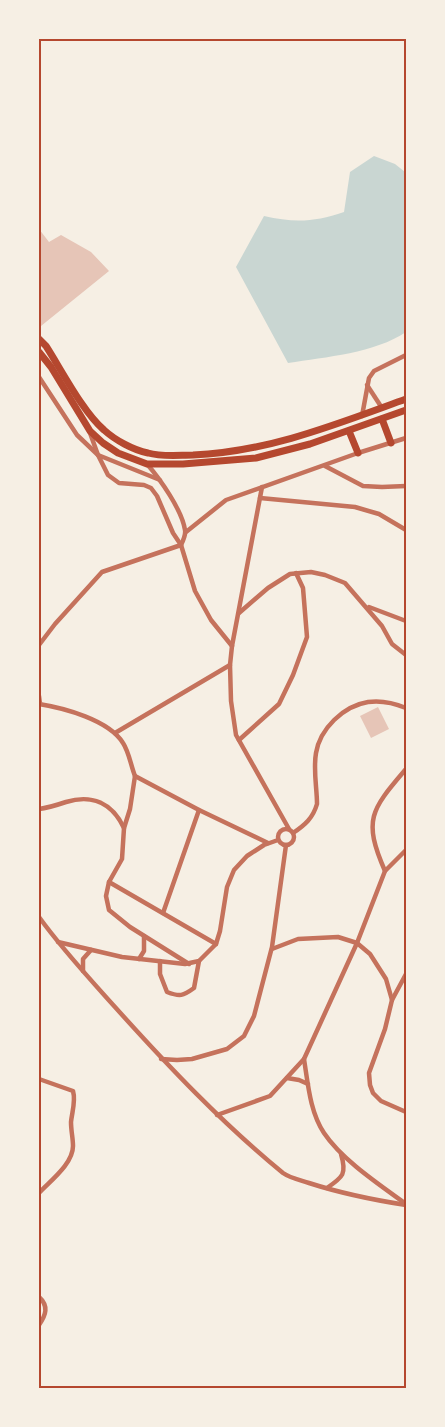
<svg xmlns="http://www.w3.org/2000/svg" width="445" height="1427" font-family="Jost,sans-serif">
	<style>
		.water { fill: #c9d6d2 }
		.building { fill: #e6c5b7 }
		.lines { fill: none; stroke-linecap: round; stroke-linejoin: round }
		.minor { stroke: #c5725c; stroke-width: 4.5 }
		.primary { stroke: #b5482f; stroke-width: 7 }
		.neatline { fill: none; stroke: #b5482f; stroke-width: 2 }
	</style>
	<rect width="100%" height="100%" fill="#f6efe4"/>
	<path class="water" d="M 374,156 L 395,164 L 405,172 L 406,170 L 406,332 C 375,353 326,357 288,363 L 236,267 L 264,216 C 294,223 315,222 344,212 L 350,172 Z"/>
	<g class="building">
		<polygon points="39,229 49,242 61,235 91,252 109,271 41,326 39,322"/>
		<polygon points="378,707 389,729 371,738 360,716"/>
	</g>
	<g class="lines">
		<g class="minor">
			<polyline points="39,377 77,435 98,455 160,480"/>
			<polyline points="367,385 382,408"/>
			<polyline points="362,416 369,378 374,371 406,355"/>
			<polyline points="90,433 98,455 108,475 119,483 144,485 151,488 157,496 173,533 181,545 195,591 211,620 232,646"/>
			<path d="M 147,464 C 160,479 182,510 185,530 C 186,535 183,541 181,545"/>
			<polyline points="325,466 363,486 382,487 406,486"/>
			<polyline points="262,487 232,646 230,665 231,701 236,735 289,829"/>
			<polyline points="260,498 355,507 379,514 406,530"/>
			<polyline points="186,532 226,500 358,453 406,438"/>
			<polyline points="369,607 406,621"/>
			<polyline points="239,613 268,588 290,574 311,572 325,575 345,583 382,626 392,644 406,655"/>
			<polyline points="39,645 55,624 102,572 181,545"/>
			<polyline points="39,696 40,704"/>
			<path d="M 39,704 C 64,708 109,720 123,743 C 129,752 131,766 135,776 L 130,809 L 124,828 L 122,859 L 109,882 L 106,896 L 109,910 L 130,927 L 189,964"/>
			<polyline points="115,733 230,665"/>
			<polyline points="239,740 279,704 293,675 307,637 303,588 296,573"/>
			<polyline points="135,776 199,810 268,843"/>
			<path d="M 39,809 C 48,808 57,805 66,802 C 92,794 112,803 124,828"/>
			<circle cx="286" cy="837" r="8"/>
			<path d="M 293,833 C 305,825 313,818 317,804 C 317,788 313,770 316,753 C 320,729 343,706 368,702 C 382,700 394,703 406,708"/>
			<path d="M 385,871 C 362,819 372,809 406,769"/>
			<polyline points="109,882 216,944"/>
			<polyline points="163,913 199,810"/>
			<path d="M 39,917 C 62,949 89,978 115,1007 C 168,1066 222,1123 283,1173 C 290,1178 300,1180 309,1183 C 340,1193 374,1200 406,1205"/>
			<polyline points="58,942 122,957 185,964 199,961 216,944 220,931 227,887 234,870 247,856 264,845 278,840"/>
			<polyline points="272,949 298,939 338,937 357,943 370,954 386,979 392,1000"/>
			<polyline points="139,959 144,951 144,936"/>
			<path d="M 160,961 L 160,974 L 167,992 C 180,997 183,996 194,988 L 199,961"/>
			<polyline points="83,971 83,959 91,950"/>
			<polyline points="406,974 392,1000 385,1029 369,1073 370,1085 373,1093 381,1101 406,1112"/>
			<polyline points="161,1059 177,1060 192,1059 227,1049 244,1036 254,1016 272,947 286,845"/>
			<path d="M 304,1059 C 308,1084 310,1112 324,1133 C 342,1160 380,1185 406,1204"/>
			<polyline points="287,1078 299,1080 308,1084"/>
			<path d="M 39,1079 L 73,1091 C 76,1101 72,1112 71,1122 C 71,1131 73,1138 73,1146 C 73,1164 50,1181 39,1193"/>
			<polyline points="217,1115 270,1096 304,1059 357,943 385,871 406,850"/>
			<path d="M 327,1188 C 343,1177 347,1174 341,1154"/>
			<path d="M 39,1297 C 49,1306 46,1315 39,1325"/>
		</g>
		<g class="primary">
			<path d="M 39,339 L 46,346 C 62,371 83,412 104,430 C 115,440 133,450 148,453 C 162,457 179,455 193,455 C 268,452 337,424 406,399"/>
			<polyline points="39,352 51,367 90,431 103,443 118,453 147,464 183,464 256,458 310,444 406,410"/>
			<polyline points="382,419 391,443"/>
			<polyline points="349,431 358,453"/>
		</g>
	</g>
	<rect width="445" height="1427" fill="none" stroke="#f6efe4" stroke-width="80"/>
	<rect x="40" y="40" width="365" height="1347" class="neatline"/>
</svg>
